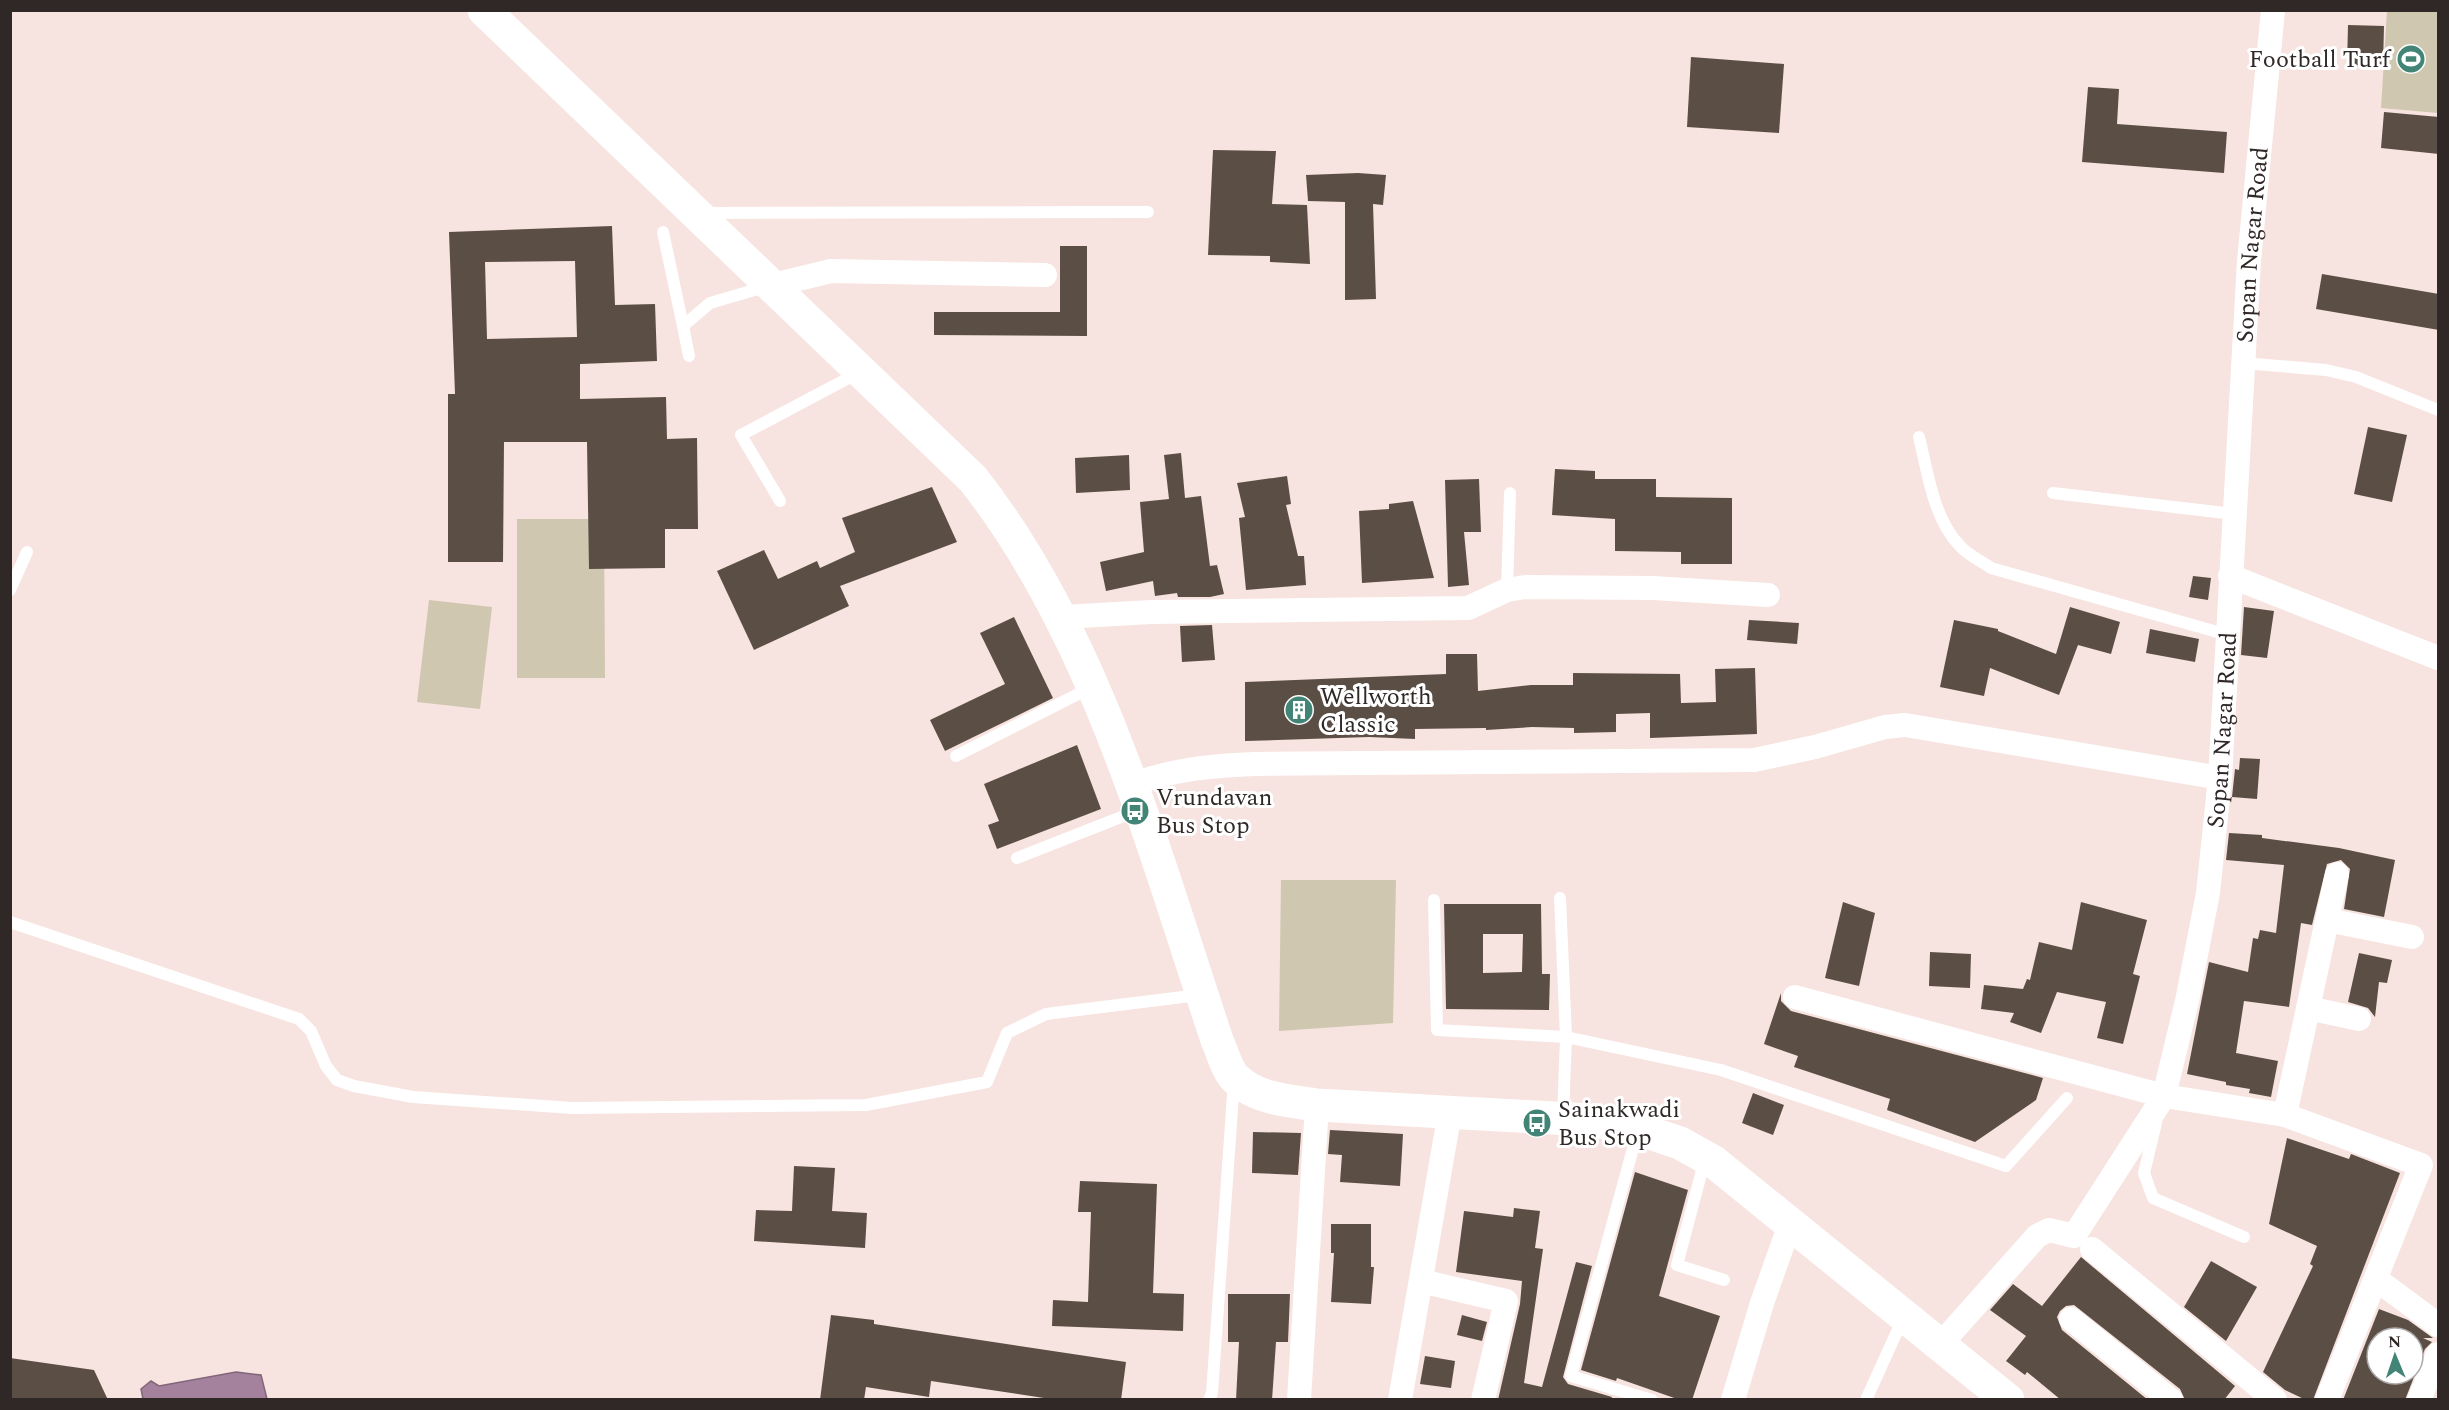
<svg xmlns="http://www.w3.org/2000/svg" width="2449" height="1410" font-family="Spectral,serif">
	<style>
		.green { fill: #cfc7af }
		.water { fill: #a4819c; stroke: #816679; stroke-width: 1.5 }
		.building { fill: #5b4f45; fill-rule: evenodd }
		.lines { fill: none; stroke-linecap: round; stroke-linejoin: round }
		.lane { stroke: #fff; stroke-width: 12 }
		.street { stroke: #fff; stroke-width: 24 }
		.secondary { stroke: #fff; stroke-width: 33 }
		.labels { text-anchor: middle; stroke-width: 6; stroke-linejoin: round; paint-order: stroke }
		.poi-label { font-size: 24px; fill: #2f2827; stroke: #fff; text-anchor: start }
		.street-label { font-size: 24px; fill: #2f2827; stroke: #fff }
	</style>
	<rect width="100%" height="100%" fill="#f7e3df"/>
	<g class="green">
		<polygon points="2387,11 2438,11 2438,113 2381,108"/>
		<polygon points="517,519 604,519 605,678 517,678"/>
		<polygon points="429,600 492,607 480,709 417,702"/>
		<polygon points="1281,880 1396,880 1393,1023 1279,1031"/>
	</g>
	<polygon class="water" points="236,1372 261,1375 267,1399 143,1399 141,1389 151,1381 159,1386"/>
	<g class="building">
		<polygon points="2348,25 2384,26 2383,66 2347,65"/>
		<polygon points="1691,57 1784,64 1779,133 1687,127"/>
		<polygon points="2088,87 2119,89 2117,124 2227,132 2224,173 2082,162"/>
		<polygon points="2384,112 2439,117 2439,154 2381,148"/>
		<polygon points="1213,150 1276,151 1272,204 1307,205 1310,264 1270,262 1270,256 1208,255"/>
		<polygon points="1358,173 1386,175 1383,205 1373,204 1376,299 1345,300 1345,202 1308,201 1306,175"/>
		<path d="M 612,226 L 615,305 L 655,304 L 657,361 L 580,364 L 580,399 L 666,397 L 667,439 L 697,438 L 698,529 L 665,529 L 665,568 L 589,569 L 587,442 L 504,442 L 503,562 L 448,562 L 448,394 L 455,394 L 449,232 ZM 575,261 L 577,337 L 487,339 L 485,262 Z"/>
		<polygon points="1060,246 1087,246 1087,336 934,335 934,312 1060,312"/>
		<polygon points="2322,274 2439,294 2439,330 2316,309"/>
		<polygon points="2368,427 2407,435 2392,502 2354,494"/>
		<polygon points="1181,453 1185,498 1201,496 1210,566 1217,565 1224,594 1210,597 1178,597 1177,593 1155,596 1153,581 1106,591 1100,562 1144,552 1140,502 1169,499 1164,455"/>
		<polygon points="1129,455 1130,490 1076,493 1075,458"/>
		<polygon points="1555,469 1595,471 1595,479 1656,479 1656,497 1732,498 1732,564 1681,564 1681,552 1615,551 1615,519 1552,515"/>
		<polygon points="1287,476 1291,504 1286,505 1298,556 1304,556 1306,585 1246,590 1239,518 1245,517 1237,483"/>
		<polygon points="1479,479 1481,532 1464,532 1469,585 1448,587 1445,480"/>
		<polygon points="932,487 957,542 840,586 849,606 754,650 717,571 764,550 778,579 817,561 820,568 855,552 842,518"/>
		<polygon points="1413,501 1434,578 1362,583 1359,511 1389,509 1389,504"/>
		<polygon points="2193,576 2211,578 2208,600 2189,597"/>
		<polygon points="2070,607 2120,622 2111,654 2078,645 2059,695 1990,668 1984,696 1940,687 1954,620 1998,629 1998,631 2056,654"/>
		<polygon points="2244,607 2274,611 2267,658 2241,655"/>
		<polygon points="1014,617 1053,698 945,751 930,720 1005,684 980,633"/>
		<polygon points="1749,620 1799,623 1797,644 1747,640"/>
		<polygon points="1212,625 1215,660 1182,662 1180,626"/>
		<polygon points="2150,629 2199,639 2195,662 2146,653"/>
		<polygon points="1446,654 1477,654 1478,691 1531,685 1573,685 1573,673 1680,674 1681,703 1716,702 1715,669 1755,668 1757,734 1650,738 1650,713 1616,714 1616,732 1574,733 1574,728 1532,727 1486,730 1486,728 1415,729 1415,739 1369,737 1245,741 1245,682 1446,674"/>
		<polygon points="1077,745 1101,809 997,849 988,825 999,821 984,784"/>
		<polygon points="2240,758 2260,759 2257,799 2232,797 2235,769 2239,770"/>
		<polygon points="2229,833 2262,835 2262,838 2339,848 2395,860 2384,917 2344,909 2350,869 2341,860 2327,864 2312,925 2301,923 2289,1007 2244,1001 2236,1053 2278,1061 2271,1097 2249,1093 2250,1089 2226,1085 2226,1082 2187,1074 2209,962 2248,972 2253,938 2258,939 2260,930 2276,933 2284,865 2226,860"/>
		<polygon points="1843,902 1875,913 1859,986 1825,978"/>
		<polygon points="2081,902 2147,920 2133,974 2140,976 2123,1044 2097,1038 2106,1002 2057,992 2041,1033 2010,1022 2014,1013 1981,1009 1984,985 2023,989 2027,979 2030,980 2039,942 2072,950"/>
		<path d="M 1444,904 L 1541,904 L 1542,974 L 1550,974 L 1549,1010 L 1446,1009 ZM 1483,934 L 1523,934 L 1522,972 L 1483,973 Z"/>
		<polygon points="1930,952 1971,954 1970,988 1929,986"/>
		<polygon points="2359,953 2392,960 2387,983 2379,982 2375,1017 2368,1008 2348,1002"/>
		<polygon points="1781,993 1781,1001 1791,1011 2043,1078 2036,1100 1975,1142 1887,1110 1890,1099 1794,1067 1798,1056 1764,1044"/>
		<polygon points="1753,1093 1784,1105 1773,1135 1742,1123"/>
		<polygon points="1330,1130 1403,1134 1400,1186 1340,1182 1342,1155 1328,1154"/>
		<polygon points="1253,1132 1301,1133 1298,1175 1252,1173"/>
		<polygon points="2287,1138 2349,1159 2351,1154 2400,1173 2313,1400 2306,1400 2285,1390 2263,1372 2313,1266 2310,1264 2317,1246 2269,1224"/>
		<polygon points="794,1166 835,1168 832,1211 867,1213 865,1248 754,1241 756,1210 792,1211"/>
		<polygon points="1635,1172 1688,1190 1659,1296 1720,1316 1692,1400 1680,1400 1617,1378 1616,1381 1581,1370"/>
		<polygon points="1080,1181 1157,1184 1153,1293 1184,1294 1183,1331 1052,1326 1053,1300 1088,1302 1091,1212 1078,1212"/>
		<polygon points="1514,1208 1540,1211 1535,1248 1543,1249 1524,1383 1542,1387 1576,1262 1592,1266 1563,1377 1568,1384 1612,1397 1611,1400 1498,1400 1520,1304 1522,1281 1456,1272 1464,1211 1513,1217"/>
		<polygon points="1331,1224 1371,1224 1371,1267 1374,1267 1371,1304 1331,1302 1334,1253 1331,1253"/>
		<polygon points="2081,1257 2235,1386 2224,1400 2185,1400 2180,1389 2074,1305 2066,1306 2060,1311 2057,1317 2062,1330 2148,1400 2061,1400 2027,1372 2025,1375 2006,1361 2026,1336 1990,1310 2013,1284 2042,1306"/>
		<polygon points="2211,1261 2257,1287 2226,1341 2184,1307"/>
		<polygon points="1228,1294 1290,1294 1288,1342 1276,1342 1272,1400 1236,1400 1239,1342 1228,1342"/>
		<path d="M 2379,1309 L 2408,1320 L 2433,1338 L 2423,1338 L 2432,1342 L 2425,1349 L 2405,1400 L 2343,1400 ZM 2377,1338 L 2413,1338 L 2413,1374 L 2377,1374 Z"/>
		<polygon points="831,1315 874,1320 874,1324 1126,1362 1121,1400 1057,1400 931,1381 929,1397 866,1387 864,1400 820,1400"/>
		<polygon points="1462,1315 1487,1322 1482,1341 1457,1335"/>
		<polygon points="1425,1356 1455,1361 1451,1388 1420,1384"/>
		<polygon points="10,1358 94,1370 108,1400 10,1400"/>
	</g>
	<g class="lines">
		<g class="lane">
			<polyline points="705,213 1148,212"/>
			<polyline points="663,232 683,326"/>
			<polyline points="689,356 683,326 710,303 768,286"/>
			<polyline points="2243,363 2326,370 2356,377 2438,410"/>
			<path d="M 1919,437 C 1928,473 1933,518 1960,546 C 1968,555 1981,561 1991,568 L 2228,635"/>
			<polyline points="2053,493 2234,514"/>
			<polyline points="780,501 741,435 858,373"/>
			<polyline points="10,590 27,552"/>
			<polyline points="1507,590 1510,493"/>
			<polyline points="956,756 1090,688"/>
			<polyline points="1017,858 1139,810"/>
			<polyline points="1560,898 1566,1037 1563,1117"/>
			<polyline points="1434,900 1437,1030 1566,1037 1721,1070 2006,1166 2067,1098"/>
			<polyline points="10,922 299,1019 311,1031 326,1066 337,1080 354,1086 413,1097 572,1108 866,1105 987,1082 1007,1033 1046,1014 1199,995"/>
			<polyline points="2156,1123 2144,1173 2153,1198 2244,1237"/>
			<polyline points="1638,1130 1571,1376 1652,1400"/>
			<polyline points="1705,1159 1677,1265 1724,1280"/>
			<polyline points="1209,1400 1212,1393 1234,1081"/>
			<polyline points="1866,1400 1904,1316"/>
		</g>
		<g class="street">
			<polyline points="769,286 831,271 1045,275"/>
			<polyline points="2230,576 2438,658"/>
			<polyline points="1062,617 1151,612 1468,608 1507,590 1525,587 1653,588 1768,595"/>
			<path d="M 1131,785 C 1174,769 1209,766 1254,764 L 1754,760 L 1815,747 L 1885,727 L 1905,725 L 2220,778"/>
			<polyline points="2327,920 2412,937"/>
			<polyline points="1795,997 2164,1096 2285,1115 2421,1165 2327,1400"/>
			<polyline points="2308,1008 2359,1019"/>
			<polyline points="2285,1115 2337,874"/>
			<polyline points="2092,1249 2275,1400"/>
			<polyline points="2376,1279 2438,1325"/>
			<polyline points="1421,1281 1506,1301 1483,1400"/>
			<polyline points="2071,1319 2171,1400"/>
			<path id="s1" d="M 1940,1345 L 2037,1236 L 2049,1230 L 2074,1236 L 2164,1096 L 2187,1001 L 2208,893 L 2220,778 L 2249,261 L 2273,10"/>
			<polyline points="1299,1400 1317,1105"/>
			<polyline points="1400,1400 1450,1112"/>
			<polyline points="1733,1400 1762,1303 1790,1224"/>
			<polyline points="2419,1400 2438,1354"/>
		</g>
		<path class="secondary" d="M 484,10 L 973,479 C 1097,636 1154,852 1217,1040 C 1222,1051 1227,1071 1236,1079 C 1257,1099 1289,1101 1317,1105 L 1590,1120 L 1638,1129 L 1680,1143 L 1714,1162 L 2008,1400"/>
	</g>
	<defs>
		<g id="stadium-disc" transform="scale(1.5)"><circle r="9.5" fill="#428475" stroke="#fff"/><path d="M0-5a6.5 5 0 1 0 0 10a6.5 5 0 1 0 0-10ZM-3.5-1.8h7v3.6h-7Z" fill="#fff"/></g>
		<g id="building-disc" transform="scale(1.5)"><circle r="9.5" fill="#428475" stroke="#fff"/><path d="M-4-6H4V6H1V3H-1V6H-4ZM-2.5-4.3h1.7v1.8h-1.7ZM.8-4.3h1.7v1.8H.8ZM-2.5-1h1.7V.8h-1.7ZM.8-1h1.7V.8H.8Z" fill="#fff"/></g>
		<g id="bus-disc" transform="scale(1.5)"><circle r="9.5" fill="#428475" stroke="#fff"/><path d="M-5-6H5V4H4V6H2V4H-2V6H-4V4H-5ZM-3.5-4V0h7V-4ZM-3.5 1.2v1.5H-2V1.2ZM2 1.2v1.5H3.5V1.2Z" fill="#fff"/></g>
	</defs>
	<g fill-rule="evenodd">
		<use href="#stadium-disc" x="2411" y="59"/>
		<use href="#building-disc" x="1299" y="710"/>
		<use href="#bus-disc" x="1135" y="811"/>
		<use href="#bus-disc" x="1537" y="1123"/>
	</g>
	<g class="labels">
		<g class="poi-label">
			<text x="2390" y="67" text-anchor="end">Football Turf</text>
			<text x="1320" y="704">Wellworth<tspan x="1320" dy="28">Classic</tspan></text>
			<text x="1156" y="805">Vrundavan<tspan x="1156" dy="28">Bus Stop</tspan></text>
			<text x="1558" y="1117">Sainakwadi<tspan x="1558" dy="28">Bus Stop</tspan></text>
		</g>
		<g class="street-label">
			<text dy="8" stroke="none"><textPath href="#s1" startOffset="1209">Sopan Nagar Road</textPath></text>
			<text dy="8" stroke="none"><textPath href="#s1" startOffset="723">Sopan Nagar Road</textPath></text>
		</g>
	</g>
	<rect width="2449" height="1410" fill="none" stroke="#2f2827" stroke-width="24"/>
	<g transform="translate(2395 1356) rotate(358)"><circle r="28" fill="#ffffff" stroke="#aca9a9" stroke-width="1.5"/>
	<path d="M0-4.5L10 22L0 15L-10 22Z" fill="#428475"/>
	<text y="-9" font-size="16" font-weight="bold" text-anchor="middle" fill="#2f2827">N</text>
	</g>
</svg>
